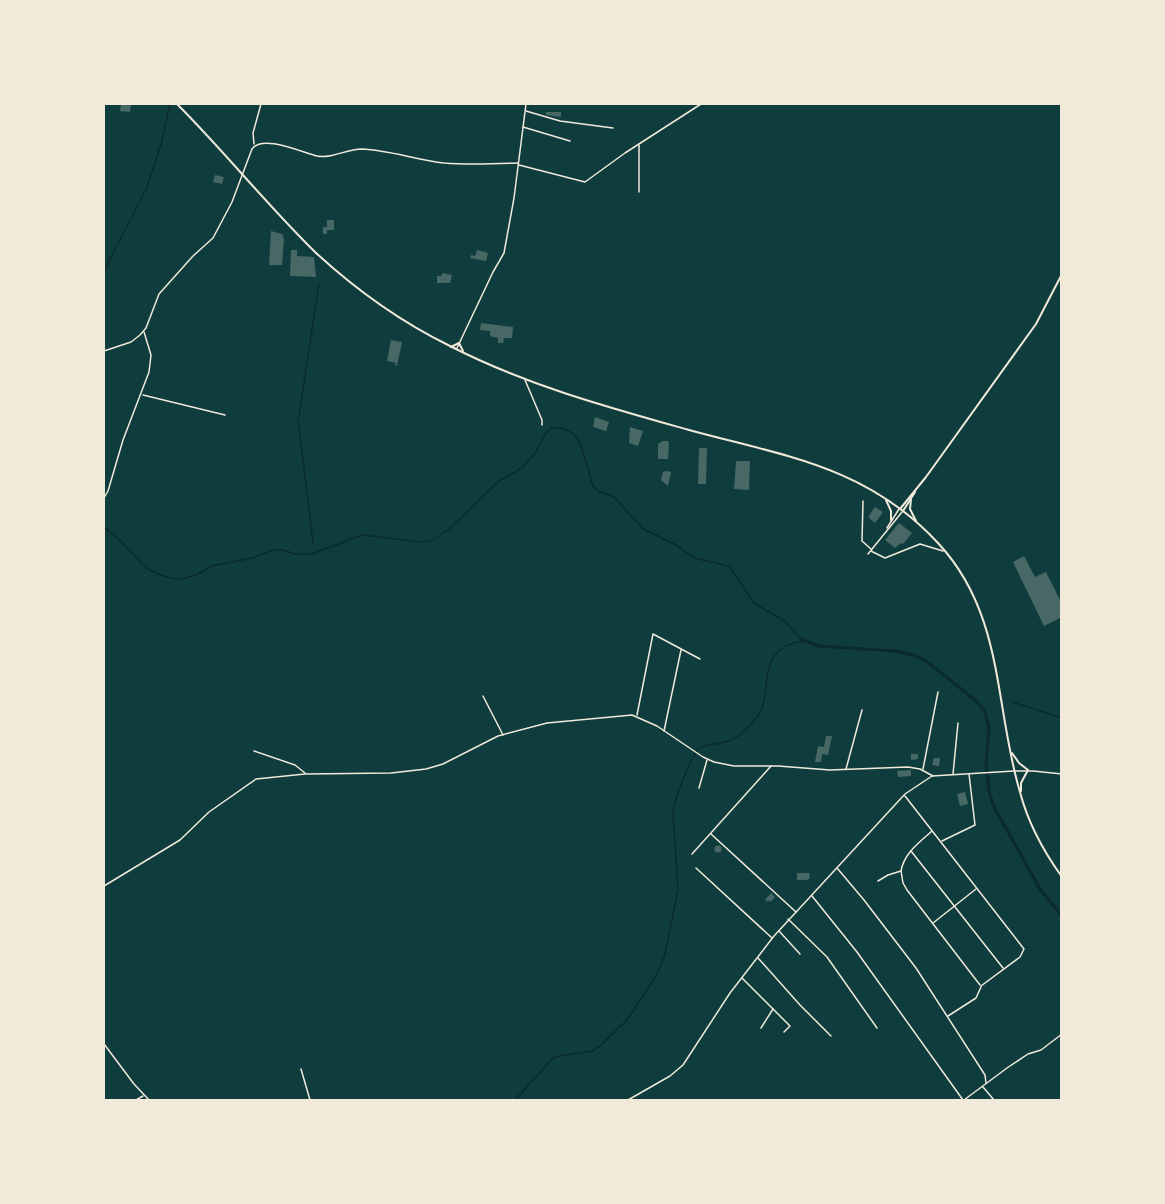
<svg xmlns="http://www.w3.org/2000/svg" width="1165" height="1204" font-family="'PT Sans Narrow',sans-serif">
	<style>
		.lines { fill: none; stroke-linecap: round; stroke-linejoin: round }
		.stream { stroke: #0a2a2b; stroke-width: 1.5 }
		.canal { stroke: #0a2a2b; stroke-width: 3 }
		.building { fill: #486865 }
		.minor { stroke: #f1e9da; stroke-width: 1.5 }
		.tertiary { stroke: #f1e9da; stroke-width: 1.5 }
		.secondary { stroke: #f1e9da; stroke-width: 2 }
		.primary { stroke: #f1e9da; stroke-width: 2 }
	</style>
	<rect width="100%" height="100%" fill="#0f3d3e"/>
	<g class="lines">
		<g class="stream">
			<polyline points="104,271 147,187 161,144 170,104"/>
			<polyline points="299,416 319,283"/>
			<polyline points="298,419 313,543"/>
			<polyline points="104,527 120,540 146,568 161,575 178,580 196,575 212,566 252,558 273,550 283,550 295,554 312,554 362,535 419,542 433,540 449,529 499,481 522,468 533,456 546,433 551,428 561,428 572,433 580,442 593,486 600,492 614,497 642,528 678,546 694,558 729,566 755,604 785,621 801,639"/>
			<polyline points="786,646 793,643 807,641"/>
			<polyline points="1012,702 1062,718"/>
			<path d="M 515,1100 L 554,1057 L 592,1051 L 599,1047 L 628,1019 L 656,976 L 664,958 L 678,890 L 673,813 L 675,801 L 688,767 L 698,749 C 706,743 715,745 725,742 C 736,740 751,726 758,716 C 772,694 759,664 783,648"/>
		</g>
		<polyline class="canal" points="801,639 819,646 895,651 913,655 925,660 975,700 985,711 989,730 986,764 989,791 993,805 1040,889 1062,916"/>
	</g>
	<g class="building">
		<polygon points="121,104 131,104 130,112 120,111"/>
		<polygon points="546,112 561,112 561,117 546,115"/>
		<polygon points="215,175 224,177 222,184 213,182"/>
		<polygon points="327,220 334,220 334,230 327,230 327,234 323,234 323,227 327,227"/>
		<polygon points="271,231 282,234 284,239 282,265 269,265"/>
		<polygon points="291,250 297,250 297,256 314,257 316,277 290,276"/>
		<polygon points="477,250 488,253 486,261 470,258 471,255 475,256"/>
		<polygon points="443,273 452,275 450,283 437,283 437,276 441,276"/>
		<polygon points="481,323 513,327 512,338 504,338 503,343 498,343 498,338 490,336 490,331 480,330"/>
		<polygon points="391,340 402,342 397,366 395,365 396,363 387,361"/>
		<polygon points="595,417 609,422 606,431 593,427"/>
		<polygon points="630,427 643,431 638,446 629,443"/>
		<polygon points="663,441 668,441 669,443 668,459 658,459 658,444"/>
		<polygon points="699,448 707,448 706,484 698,484"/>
		<polygon points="736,461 750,461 749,490 734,489"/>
		<polygon points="666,471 671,472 668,486 661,480 663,472"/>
		<polygon points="875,507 883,512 875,523 868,517"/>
		<polygon points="899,523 912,533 903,544 901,543 895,548 885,540"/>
		<polygon points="1024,556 1035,577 1046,572 1062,604 1062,617 1044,626 1013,562"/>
		<polygon points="826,736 832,736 828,755 822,754 821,762 815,762 818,746 824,747"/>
		<polygon points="911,754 918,754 918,759 911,760"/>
		<polygon points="934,758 940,758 939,766 932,765"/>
		<polygon points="911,770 911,776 898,777 897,771"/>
		<polygon points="965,792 968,804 960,806 957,794"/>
		<circle cx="718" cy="849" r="3.5"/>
		<polygon points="797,873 809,873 810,878 807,880 797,880"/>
		<polygon points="771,893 775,897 770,902 768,900 767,902 765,900"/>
	</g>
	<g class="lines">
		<g class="minor">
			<polyline points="526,111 560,121 613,128"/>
			<polyline points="523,127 570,141"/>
			<polyline points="254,144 253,133 261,104"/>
			<polyline points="519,165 585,182 625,153 701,104"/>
			<polyline points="639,192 639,145"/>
			<path d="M 104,351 L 131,342 L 140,335 L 146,328 L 159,294 L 193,256 L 213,238 L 232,202 L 252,149 C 262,134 301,152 317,156 C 332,159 346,149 362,149 C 389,150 417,160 444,163 C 468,165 493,164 518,163"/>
			<polyline points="525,380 542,420 542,425"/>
			<polyline points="143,395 225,415"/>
			<polyline points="104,498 108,491 123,440 149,372 151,355 144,332"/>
			<polyline points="863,501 862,541 871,549"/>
			<polyline points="887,528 899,509"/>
			<polyline points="871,551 885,558 920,544 943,551"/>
			<polyline points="868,554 902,512"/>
			<polyline points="483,696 503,735"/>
			<polyline points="637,715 653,634 700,659"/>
			<polyline points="664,731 681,650"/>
			<polyline points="254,751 295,765 305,773"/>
			<polyline points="846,769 862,710"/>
			<polyline points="923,769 938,692"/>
			<polyline points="1015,771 1033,771 1062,774"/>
			<polyline points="953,774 958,723"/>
			<polyline points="699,788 707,760"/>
			<polyline points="905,796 1024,949 1020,957 981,986"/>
			<polyline points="711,834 796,912"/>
			<polyline points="942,841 975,825 969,774"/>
			<polyline points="911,851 1003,968"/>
			<polyline points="692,854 771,766"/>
			<polyline points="696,868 772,938"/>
			<polyline points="837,868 864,900 916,968 985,1075 986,1083"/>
			<polyline points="901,871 903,883 907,890 980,985"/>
			<path d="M 878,881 L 888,875 L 901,871 C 904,853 920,842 932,831"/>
			<polyline points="104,886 180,840 209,812 256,779 305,774 391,773 426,769 443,764 498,736 547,723 632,715 657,726 703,757 714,762 734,766 778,766 830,770 908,767 920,769 933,776"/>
			<polyline points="812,896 857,952 963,1100"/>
			<polyline points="788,919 827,957 877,1028"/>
			<polyline points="933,923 976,889"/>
			<polyline points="779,931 800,954"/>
			<polyline points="758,958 800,1005 831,1036"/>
			<polyline points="742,978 790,1026 784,1032"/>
			<polyline points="948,1016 976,998 981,987"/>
			<polyline points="761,1028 773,1009"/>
			<polyline points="104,1044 134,1084 149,1100"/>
			<polyline points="301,1069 310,1100"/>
			<polyline points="983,1087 994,1100"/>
			<polyline points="136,1100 143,1096"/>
			<polyline points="964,1100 1007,1068 1028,1054 1041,1050 1062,1034"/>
		</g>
		<g class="tertiary">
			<polyline points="457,348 493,272 504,253 514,198 526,104"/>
			<polyline points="628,1100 670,1076 683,1065 730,993 774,936 905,794 932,776 1014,771"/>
		</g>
		<g class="secondary">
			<polyline points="900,509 926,477 1036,324 1062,274"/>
			<polyline points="903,511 915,492"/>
		</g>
		<g class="primary">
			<path d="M 177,104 C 224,151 267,205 315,252 C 355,289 401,322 450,346 C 526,385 607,407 689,430 C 784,456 867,466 938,543 C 1005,615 994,706 1020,792 C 1028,823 1044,852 1062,877"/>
			<polyline points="451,347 459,343 463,351"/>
			<polyline points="911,499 910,509 916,521"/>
			<polyline points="886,500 891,511 891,520"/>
			<polyline points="1012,753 1019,763 1028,770 1021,783 1021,791"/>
		</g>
	</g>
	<rect width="1165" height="1204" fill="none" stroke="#f1e9da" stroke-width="210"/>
</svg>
